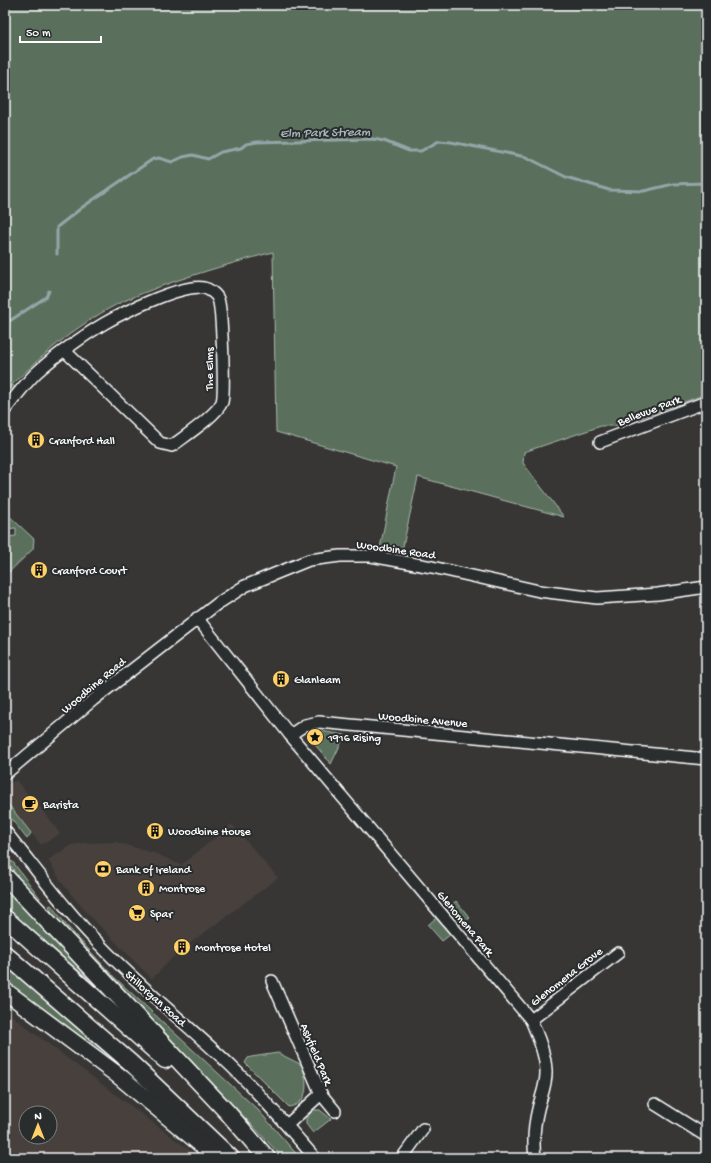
<svg xmlns="http://www.w3.org/2000/svg" width="711" height="1163" font-family="'Gochi Hand',sans-serif">
	<style>
		.built { fill: #46413e; fill-rule: evenodd }
		.green { fill: #5a705c; stroke: #acb8ae }
		.lines { fill: none; stroke-linecap: round; stroke-linejoin: round }
		.stream { stroke: #94a6a9; stroke-width: 3 }
		.minor-casing { stroke: #fff; stroke-width: 14 }
		.secondary-casing { stroke: #fff; stroke-width: 19 }
		.minor { stroke: #2a2d2e; stroke-width: 11 }
		.secondary { stroke: #2a2d2e; stroke-width: 16 }
		.labels { text-anchor: middle; stroke-width: 4; stroke-linejoin: round; paint-order: stroke }
		.street-label { font-size: 12px; fill: #fff; stroke: #2a2d2e }
		.poi-label { font-size: 12px; fill: #fff; stroke: #2a2d2e; text-anchor: start }
		.water-label { font-size: 13px; font-style: italic; fill: #a6b5b7; stroke: #2a2d2e }
	</style>
	<rect width="100%" height="100%" fill="#373635"/>
	<filter id="ink" filterUnits="userSpaceOnUse"><feTurbulence type="fractalNoise" baseFrequency=".025" numOctaves="2"/><feDisplacementMap in="SourceGraphic" scale="8" xChannelSelector="R" yChannelSelector="G"/><feConvolveMatrix kernelMatrix="1 2 1 2 8 2 1 2 1" color-interpolation-filters="sRGB"/></filter>
	<g filter="url(#ink)">
		<g class="built">
			<polygon points="16,780 53,823 60,834 41,845 5,800 5,787"/>
			<polygon points="232,824 278,878 177,953 152,979 85,911 63,884 48,860 71,845 82,843 116,842 157,854 181,865"/>
			<path d="M 5,1010 L 30,1030 L 200,1158 L 5,1158 ZM 26,1113 L 50,1113 L 50,1137 L 26,1137 Z"/>
		</g>
		<g class="green">
			<path d="M 5,5 L 706,5 L 706,394 L 619,426 L 601,426 L 524,452 L 523,463 L 564,517 L 418,477 L 402,551 L 380,548 L 396,467 L 276,432 L 273,252 C 222,266 172,280 124,301 C 83,320 44,353 12,385 L 15,387 L 5,399 Z"/>
			<polygon points="5,512 34,539 33,549 5,576 5,537 16,536 16,528 5,529"/>
			<polygon points="321,731 345,735 331,764 313,742 313,734"/>
			<polygon points="5,800 31,833 27,839 5,811"/>
			<polygon points="12,861 40,898 39,901 12,872 14,870 9,864"/>
			<polygon points="5,885 135,1020 5,906"/>
			<polygon points="456,901 470,918 461,925 447,909"/>
			<polygon points="51,905 67,926 113,976 258,1110 300,1158 283,1158 52,913 49,906"/>
			<polygon points="437,917 451,934 442,941 428,925"/>
			<polygon points="5,964 105,1051 143,1089 5,984"/>
			<path d="M 278,1053 L 302,1065 C 307,1080 311,1103 289,1107 L 245,1063 L 248,1058 L 251,1057 Z"/>
			<polygon points="313,1110 320,1110 331,1119 313,1133 306,1124 306,1119"/>
		</g>
		<g class="lines">
			<g class="stream">
				<polyline points="57,254 57,227 84,206 153,159 159,158 172,162 183,157 193,155 208,159 221,152 241,148 246,144 257,142 373,139 384,141 409,151 421,151 439,141 451,142 526,157 566,177 609,190 644,191 673,184 706,183"/>
				<polyline points="5,324 46,297 49,291"/>
			</g>
			<g class="minor-casing">
				<g id="minor">
					<path d="M 5,410 C 15,397 25,384 36,373 C 52,358 86,334 105,323 C 124,312 184,283 204,288 C 209,289 216,294 218,299 C 222,308 225,393 222,402 C 216,416 185,436 172,446 L 160,443 L 65,351"/>
					<polyline points="600,442 706,402"/>
					<path d="M 197,618 L 290,735 L 531,1020 C 538,1036 545,1053 546,1070 C 547,1084 541,1096 538,1109 C 534,1125 533,1142 535,1158"/>
					<polyline points="290,735 305,725 319,722 706,759"/>
					<polyline points="5,774 93,700 217,604 245,586 309,560 340,556 371,556 432,567 539,591 597,598 658,594 706,587"/>
					<path d="M 5,831 C 36,869 65,910 100,945 C 141,988 188,1025 231,1066 C 261,1095 288,1127 315,1158"/>
					<polyline points="272,981 321,1094 287,1125"/>
					<polyline points="531,1020 618,953"/>
					<polyline points="321,1094 335,1111"/>
					<polyline points="655,1104 706,1136"/>
					<polyline points="402,1158 423,1129"/>
				</g>
			</g>
			<g class="secondary-casing">
				<g id="secondary">
					<polyline points="5,876 228,1113 267,1158"/>
					<polyline points="5,918 165,1060"/>
					<polyline points="5,954 131,1063 231,1158"/>
					<polyline points="5,991 119,1076 209,1151"/>
				</g>
			</g>
			<use href="#minor" class="minor"/>
			<use href="#secondary" class="secondary"/>
		</g>
	</g>
	<defs>
		<g id="building-disc" transform="scale(0.9)"><circle r="9.5" fill="#ffd166" stroke="#2a2d2e"/><path d="M-4-6H4V6H1V3H-1V6H-4ZM-2.5-4.3h1.7v1.8h-1.7ZM.8-4.3h1.7v1.8H.8ZM-2.5-1h1.7V.8h-1.7ZM.8-1h1.7V.8H.8Z" fill="#111"/></g>
		<g id="sight-disc" transform="scale(0.9)"><circle r="9.5" fill="#ffd166" stroke="#2a2d2e"/><path d="M0-6L1.8-2.2L6-1.7L2.9 1.2L3.7 5.4L0 3.3L-3.7 5.4L-2.9 1.2L-6-1.7L-1.8-2.2Z" fill="#111"/></g>
		<g id="cafe-disc" transform="scale(0.9)"><circle r="9.5" fill="#ffd166" stroke="#2a2d2e"/><path d="M-5.5-4.5H6V0H3Q3 3.5 0 3.5H-2.5Q-5.5 3.5-5.5 0ZM3-3.2v2h1.7v-2ZM-6 4.5H4V6H-6Z" fill="#111"/></g>
		<g id="bank-disc" transform="scale(0.9)"><circle r="9.5" fill="#ffd166" stroke="#2a2d2e"/><path d="M-6-4H6V4H-6ZM0-2.3a2.3 2.3 0 1 0 0 4.6a2.3 2.3 0 1 0 0-4.6Z" fill="#111"/></g>
		<g id="supermarket-disc" transform="scale(0.9)"><circle r="9.5" fill="#ffd166" stroke="#2a2d2e"/><path d="M-6-5.5h2.5l.6 2H6L4.5 2H-2.5L-4.4-4H-6ZM-1.5 3.2a1.3 1.3 0 1 0 .1 0ZM3 3.2a1.3 1.3 0 1 0 .1 0Z" fill="#111"/></g>
	</defs>
	<g fill-rule="evenodd">
		<use href="#building-disc" x="36" y="440"/>
		<use href="#building-disc" x="39" y="570"/>
		<use href="#building-disc" x="281" y="679"/>
		<use href="#sight-disc" x="315" y="737"/>
		<use href="#cafe-disc" x="30" y="804"/>
		<use href="#building-disc" x="155" y="831"/>
		<use href="#bank-disc" x="103" y="869"/>
		<use href="#building-disc" x="146" y="888"/>
		<use href="#supermarket-disc" x="137" y="913"/>
		<use href="#building-disc" x="182" y="947"/>
	</g>
	<g class="labels">
		<g class="street-label">
			<text transform="translate(209 369) rotate(-90)" y="4">The Elms</text>
			<text transform="translate(649 410) rotate(-21)" y="4">Bellevue Park</text>
			<text transform="translate(396 549) rotate(8)" y="4">Woodbine Road</text>
			<text transform="translate(93 685) rotate(-40)" y="4">Woodbine Road</text>
			<text transform="translate(423 719) rotate(5)" y="4">Woodbine Avenue</text>
			<text transform="translate(466 923) rotate(50)" y="4">Glenomena Park</text>
			<text transform="translate(566 976) rotate(-38)" y="4">Glenomena Grove</text>
			<text transform="translate(156 998) rotate(42)" y="4">Stillorgan Road</text>
			<text transform="translate(317 1054) rotate(67)" y="4">Ashfield Park</text>
		</g>
		<g class="poi-label">
			<text x="49" y="444">Cranford Hall</text>
			<text x="52" y="574">Cranford Court</text>
			<text x="294" y="683">Glanleam</text>
			<text x="328" y="741">1916 Rising</text>
			<text x="43" y="808">Barista</text>
			<text x="168" y="835">Woodbine House</text>
			<text x="116" y="873">Bank of Ireland</text>
			<text x="159" y="892">Montrose</text>
			<text x="150" y="917">Spar</text>
			<text x="195" y="951">Montrose Hotel</text>
		</g>
		<g class="water-label">
			<text transform="translate(325 131) rotate(-1)" y="5">Elm Park Stream</text>
		</g>
	</g>
	<rect width="711" height="1163" fill="none" stroke="#2a2d2e" stroke-width="20"/>
	<rect x="10" y="10" width="691" height="1143" fill="none" stroke="#fff" stroke-width="1.5" filter="url(#ink)"/>
	<g transform="translate(38 1125)"><circle r="19" fill="#2a2d2e" stroke="#7f8182"/>
	<path d="M0-3L7 15L0 10L-7 15Z" fill="#ffd166"/>
	<text y="-6" font-size="11" font-weight="bold" text-anchor="middle" fill="#ffffff">N</text>
	</g>
	<path d="M20 36v6h81v-6" fill="none" stroke="#ffffff" stroke-width="2"/>
	<text x="26" y="36" font-size="12" fill="#ffffff" stroke="#2a2d2e" stroke-width="3" paint-order="stroke">50 m</text>
</svg>
